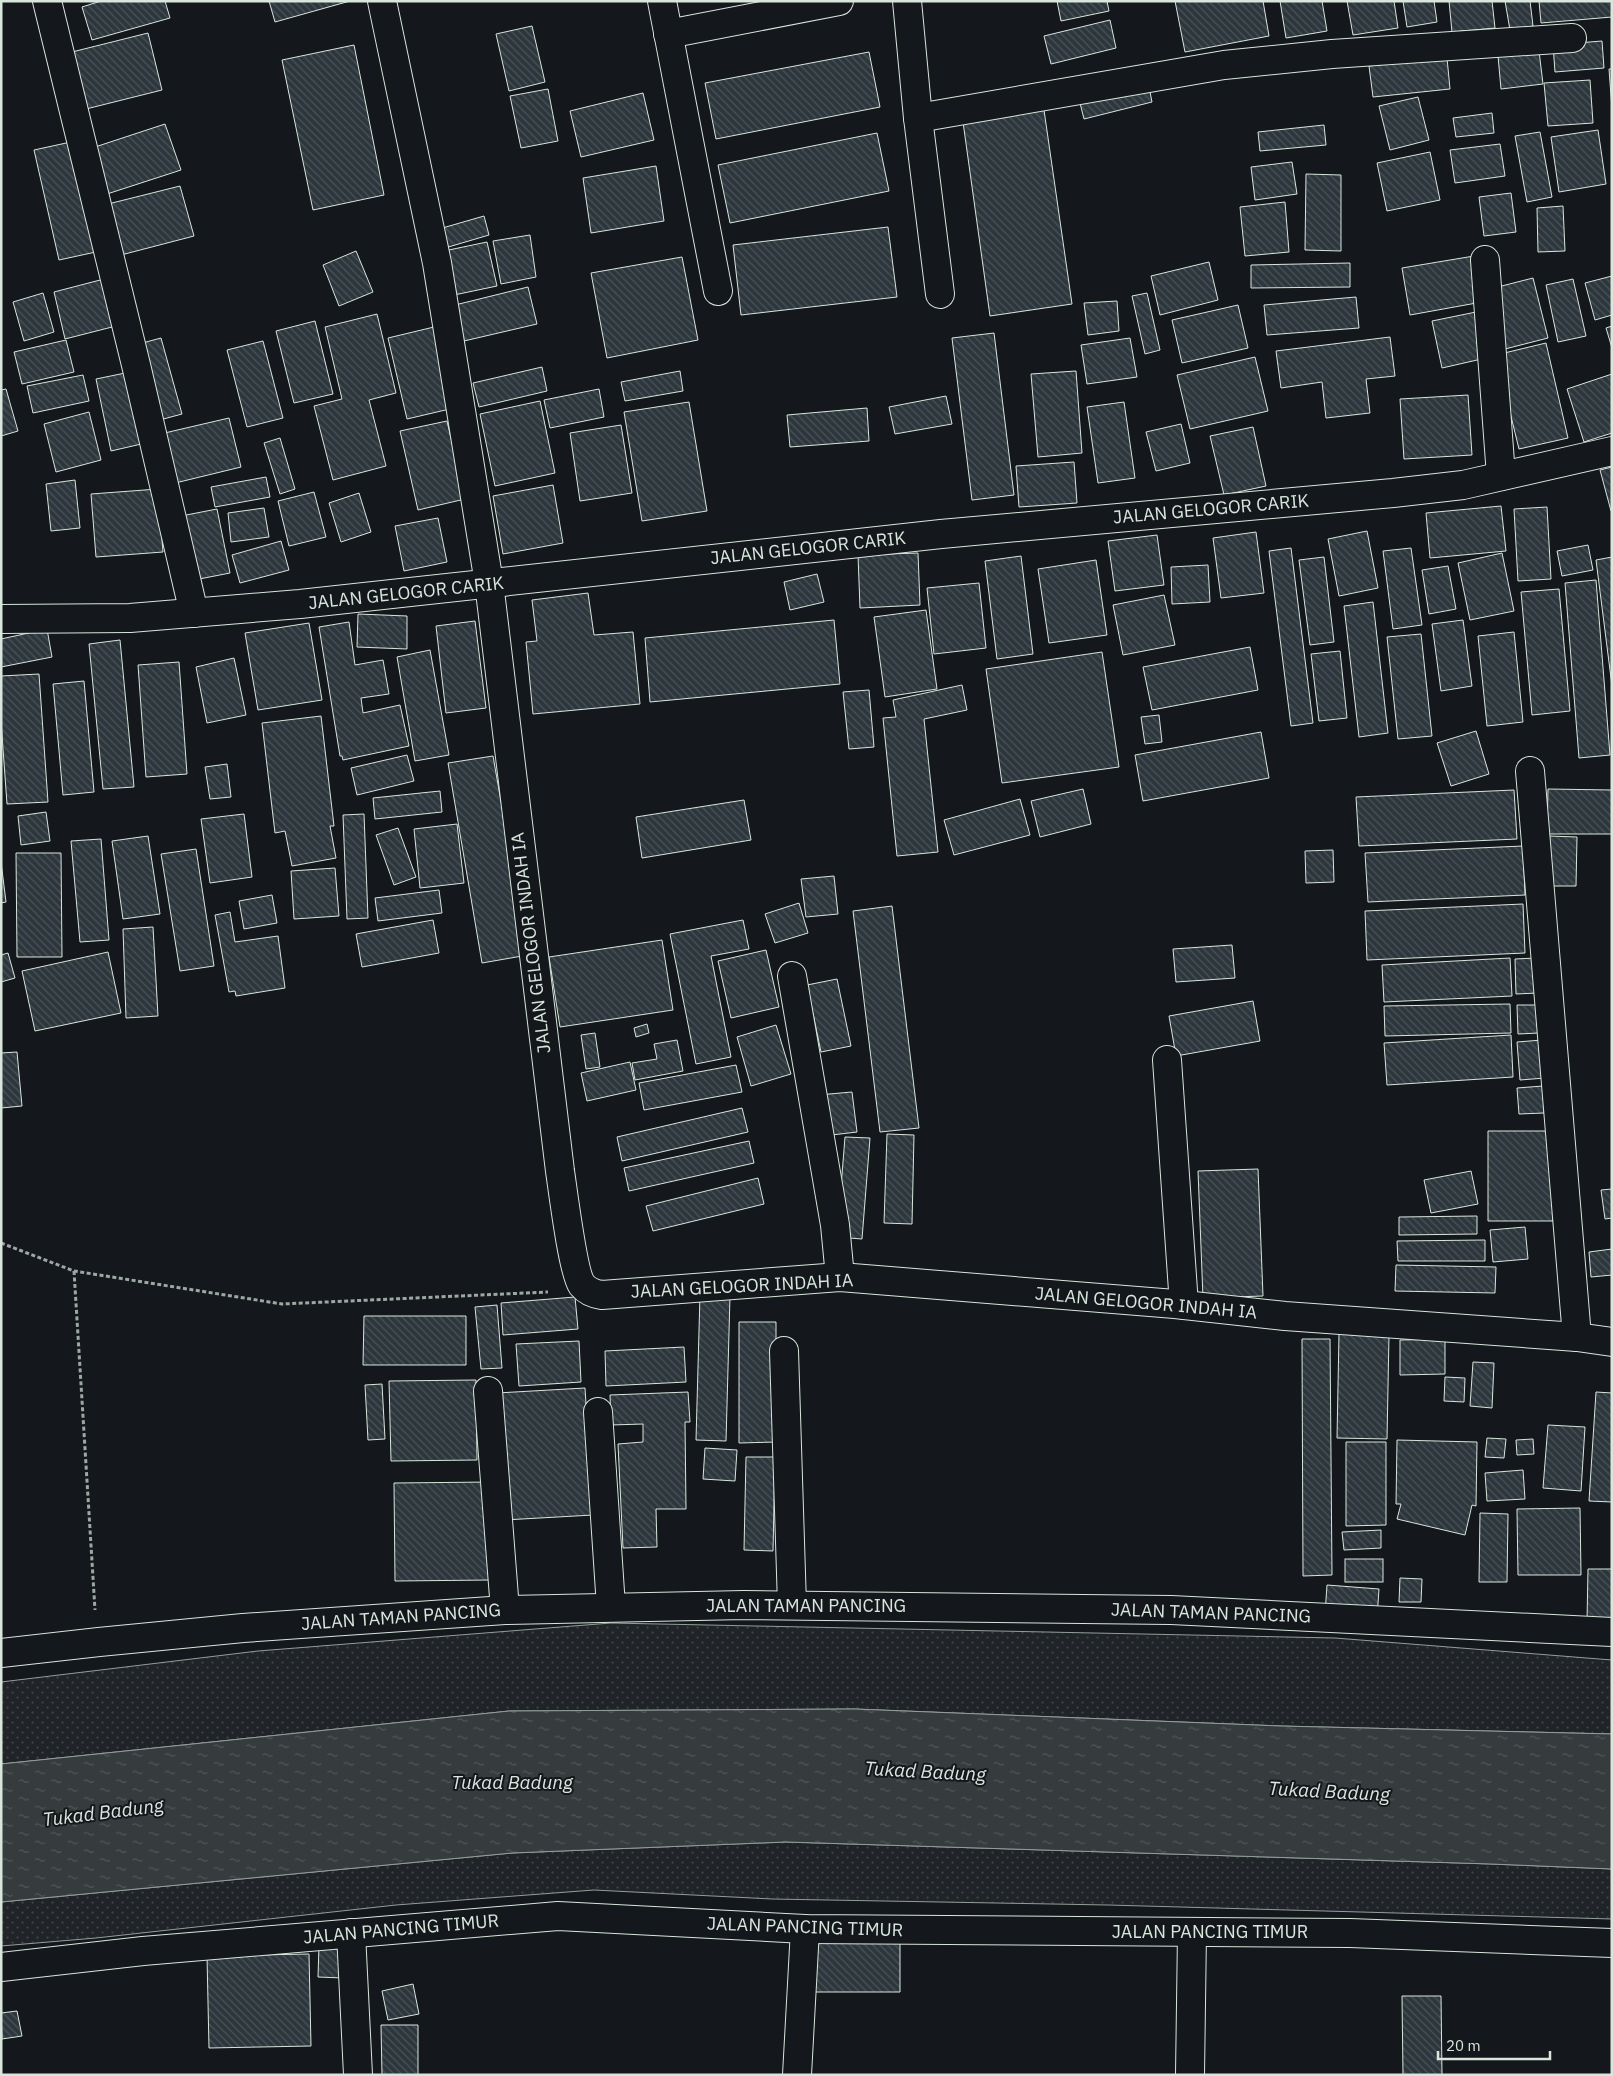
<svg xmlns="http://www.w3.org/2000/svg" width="1613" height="2076" font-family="'IBM Plex Sans',sans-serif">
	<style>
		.grass { fill: url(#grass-dots); stroke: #939e99 }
		.water { fill: url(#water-ripples); stroke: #939e99 }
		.building { fill: url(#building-back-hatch); stroke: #d8e6dc }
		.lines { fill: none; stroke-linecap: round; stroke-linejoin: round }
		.minor-casing { stroke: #d8e6dc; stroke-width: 30 }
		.path { stroke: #9da8a2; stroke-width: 3; stroke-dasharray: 4 2.5; stroke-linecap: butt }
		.minor { stroke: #14181c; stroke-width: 28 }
		.labels { text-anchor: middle; stroke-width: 4; stroke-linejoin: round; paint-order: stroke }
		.street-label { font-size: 18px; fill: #d8e6dc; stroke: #14181c }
		.water-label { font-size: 19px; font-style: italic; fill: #d8e6dc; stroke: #14181c }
	</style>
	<defs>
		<pattern id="grass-dots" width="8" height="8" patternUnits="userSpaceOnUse" patternTransform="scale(1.25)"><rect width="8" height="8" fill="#202428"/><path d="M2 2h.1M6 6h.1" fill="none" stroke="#404447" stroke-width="1.8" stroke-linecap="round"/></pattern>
		<pattern id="water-ripples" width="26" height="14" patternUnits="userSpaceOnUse" patternTransform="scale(1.25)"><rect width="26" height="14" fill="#363b3e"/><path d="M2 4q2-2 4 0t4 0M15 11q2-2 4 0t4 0" fill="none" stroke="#525759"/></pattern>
		<pattern id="building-back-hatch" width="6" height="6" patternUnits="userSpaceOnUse" patternTransform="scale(1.25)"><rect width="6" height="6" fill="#2c363c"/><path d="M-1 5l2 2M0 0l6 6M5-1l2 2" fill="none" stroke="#4a5358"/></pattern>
	</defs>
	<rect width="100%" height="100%" fill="#14181c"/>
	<g class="grass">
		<polygon points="611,1623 1335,1638 1612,1660 1612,1734 1281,1726 855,1709 509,1711 1,1764 1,1682 258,1651"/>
		<polygon points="786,1842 1491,1864 1612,1869 1612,1919 1108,1905 772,1899 594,1890 396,1905 96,1938 1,1946 1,1902 512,1853"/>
	</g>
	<polygon class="water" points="855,1709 1281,1726 1612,1734 1612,1869 1491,1864 786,1842 512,1853 1,1902 1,1764 509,1711"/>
	<g class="building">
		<polygon points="101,1 165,1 170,18 92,40 82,7"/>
		<polygon points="269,1 350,1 275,22"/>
		<polygon points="1057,1 1107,1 1109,11 1061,21"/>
		<polygon points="1175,1 1263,1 1269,36 1185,52"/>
		<polygon points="1280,1 1322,1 1327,31 1286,38"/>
		<polygon points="1347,1 1394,1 1398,28 1353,35"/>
		<polygon points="1403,1 1434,1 1437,22 1407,27"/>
		<polygon points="1449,1 1492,1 1495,28 1452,32"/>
		<polygon points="1505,1 1530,1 1533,26 1510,30"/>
		<polygon points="1539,1 1612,1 1612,17 1541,23"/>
		<polygon points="1110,20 1116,48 1051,64 1044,36"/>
		<polygon points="532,26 545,82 509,91 496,34"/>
		<polygon points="148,33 162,90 82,110 68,53"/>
		<polygon points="1602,41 1604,68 1555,72 1553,45"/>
		<polygon points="354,45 384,195 313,210 282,60"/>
		<polygon points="1539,51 1543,84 1501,89 1498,56"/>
		<polygon points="869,52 880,107 716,139 705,83"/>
		<polygon points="1447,58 1450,89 1373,97 1369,66"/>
		<polygon points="1609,69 1612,69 1612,109"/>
		<polygon points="1590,80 1593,123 1548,126 1544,83"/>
		<polygon points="1148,82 1152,102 1084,119 1079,99"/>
		<polygon points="548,89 558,141 521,148 510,96"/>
		<polygon points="643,93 654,140 581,157 570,111"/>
		<polygon points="1418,97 1429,140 1390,150 1379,106"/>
		<polygon points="1044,110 1072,304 990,316 963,122"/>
		<polygon points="1492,113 1494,133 1456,137 1453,118"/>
		<polygon points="165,124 181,170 107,194 92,148"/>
		<polygon points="1324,125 1326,145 1260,151 1258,132"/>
		<polygon points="1598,130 1606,184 1559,192 1551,137"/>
		<polygon points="1540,132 1552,197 1527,202 1515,136"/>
		<polygon points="877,133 889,191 730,223 718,165"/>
		<polygon points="80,140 105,250 59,260 34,150"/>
		<polygon points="1500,144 1505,176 1455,183 1450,150"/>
		<polygon points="1430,152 1440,200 1387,211 1377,163"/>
		<polygon points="1292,162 1297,194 1255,200 1251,167"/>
		<polygon points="656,166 664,221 591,233 583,178"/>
		<polygon points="1306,174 1341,175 1341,251 1305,250"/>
		<polygon points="180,186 194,236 121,255 108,204"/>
		<polygon points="1511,193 1516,232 1484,236 1479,197"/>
		<polygon points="1285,202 1289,252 1245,256 1240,207"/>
		<polygon points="1563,206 1565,251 1538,252 1537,208"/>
		<polygon points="484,216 489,235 445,248 439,229"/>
		<polygon points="888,227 897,297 741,315 733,245"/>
		<polygon points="530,235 536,277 501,284 493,241"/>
		<polygon points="487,242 497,286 454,295 444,251"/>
		<polygon points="356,251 373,292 339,306 323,265"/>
		<polygon points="1474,256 1482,302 1410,315 1402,268"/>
		<polygon points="682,257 698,340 607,358 591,273"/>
		<polygon points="1209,262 1218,300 1160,315 1151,276"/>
		<polygon points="1350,263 1350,287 1251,288 1251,265"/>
		<polygon points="1612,276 1612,315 1595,320 1585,283"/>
		<polygon points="1533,278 1548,338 1505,349 1490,289"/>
		<polygon points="104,279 116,326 65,339 54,292"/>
		<polygon points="1573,279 1586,336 1558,342 1546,285"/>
		<polygon points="528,287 537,324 464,341 455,305"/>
		<polygon points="43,293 54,332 24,341 13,302"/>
		<polygon points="1147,293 1160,350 1145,354 1132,296"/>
		<polygon points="1356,297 1359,328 1267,335 1264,305"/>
		<polygon points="1117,301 1119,331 1088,335 1084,303"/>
		<polygon points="1238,305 1248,348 1182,363 1172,320"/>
		<polygon points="1476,312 1486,358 1442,368 1432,321"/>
		<polygon points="377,314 396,393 369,400 386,466 333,480 314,406 342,399 325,327"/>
		<polygon points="315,321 333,394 294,403 276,331"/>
		<polygon points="1612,326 1612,348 1606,328"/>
		<polygon points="434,327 454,408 407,419 388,338"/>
		<polygon points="994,333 1014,495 972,500 952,338"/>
		<polygon points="1390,337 1395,376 1366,379 1370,413 1326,418 1322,382 1281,388 1276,351"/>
		<polygon points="161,338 182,414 156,421 135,345"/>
		<polygon points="1130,338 1137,377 1087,384 1081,345"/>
		<polygon points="66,340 74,372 22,384 14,352"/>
		<polygon points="263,341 283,418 247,427 227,350"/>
		<polygon points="1546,343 1568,438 1519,449 1496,355"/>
		<polygon points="1255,357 1268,411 1190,429 1177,375"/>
		<polygon points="542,367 547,391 479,407 473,383"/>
		<polygon points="135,371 150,442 111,451 96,379"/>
		<polygon points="680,371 683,391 625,401 621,382"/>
		<polygon points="1076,371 1082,453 1038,457 1031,374"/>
		<polygon points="1612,374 1612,433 1584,442 1567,389"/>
		<polygon points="83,375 89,401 33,413 27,386"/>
		<polygon points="6,389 18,431 1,436 1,390"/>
		<polygon points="599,389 604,417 550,428 544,400"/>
		<polygon points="1468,395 1472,455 1404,459 1400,399"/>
		<polygon points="946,396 952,424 895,434 889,407"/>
		<polygon points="540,401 555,473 495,486 480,414"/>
		<polygon points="689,402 707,511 642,521 624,412"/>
		<polygon points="1124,402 1135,478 1098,483 1087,407"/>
		<polygon points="867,408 869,441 790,447 787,415"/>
		<polygon points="89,412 101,460 56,472 44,424"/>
		<polygon points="229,418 241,467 167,485 156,435"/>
		<polygon points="447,421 465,499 418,510 400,431"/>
		<polygon points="1181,424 1190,463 1156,471 1146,432"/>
		<polygon points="621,425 632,493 580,501 570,433"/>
		<polygon points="1253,427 1266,486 1224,495 1210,436"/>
		<polygon points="280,438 295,489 280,494 264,443"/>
		<polygon points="1074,462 1077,503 1019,507 1016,466"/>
		<polygon points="1612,467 1612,511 1611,511 1600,470"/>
		<polygon points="266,477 270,497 215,507 211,487"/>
		<polygon points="75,480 80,528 51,531 46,484"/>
		<polygon points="553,485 563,543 503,554 493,496"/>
		<polygon points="158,489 163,552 96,557 91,494"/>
		<polygon points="314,492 326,537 289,546 278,501"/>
		<polygon points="359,493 371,532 341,542 329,503"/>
		<polygon points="1501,506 1506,551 1430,558 1426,513"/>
		<polygon points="1547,507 1551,579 1518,581 1514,509"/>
		<polygon points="264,508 269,537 231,542 228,513"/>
		<polygon points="217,509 230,573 189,581 176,517"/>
		<polygon points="438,518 447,562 404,571 395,526"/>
		<polygon points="1367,531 1378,588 1339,596 1328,539"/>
		<polygon points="1256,532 1264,593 1221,598 1213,538"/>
		<polygon points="1157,535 1164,585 1115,591 1108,541"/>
		<polygon points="281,541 289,570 240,583 232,555"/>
		<polygon points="1588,545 1593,570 1562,576 1557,551"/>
		<polygon points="1291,548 1313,723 1291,726 1269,551"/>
		<polygon points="1411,548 1422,625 1393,629 1383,551"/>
		<polygon points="918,553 920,605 860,608 858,555"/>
		<polygon points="1502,553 1514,611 1470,620 1458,563"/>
		<polygon points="1021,556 1033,654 997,659 985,561"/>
		<polygon points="1324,557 1334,642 1310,645 1299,560"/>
		<polygon points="1612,557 1612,686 1596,560"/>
		<polygon points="1096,560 1107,635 1049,643 1038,569"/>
		<polygon points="1208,565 1210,602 1172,604 1171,567"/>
		<polygon points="1448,566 1456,609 1429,614 1422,570"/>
		<polygon points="817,574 824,602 790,610 784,582"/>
		<polygon points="1596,580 1610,755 1579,758 1565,583"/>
		<polygon points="979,583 986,648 934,654 927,588"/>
		<polygon points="1559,589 1570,711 1532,715 1521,592"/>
		<polygon points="588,593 594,635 633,632 640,704 533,714 526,642 537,641 532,600"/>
		<polygon points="1164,595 1175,645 1123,655 1113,605"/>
		<polygon points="1373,602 1388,733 1359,737 1344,606"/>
		<polygon points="926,610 937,689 885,697 874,617"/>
		<polygon points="358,614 407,616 407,649 357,647"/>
		<polygon points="834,620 840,684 650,702 645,638"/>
		<polygon points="1463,620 1472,686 1441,691 1432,624"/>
		<polygon points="475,621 486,708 446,713 436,626"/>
		<polygon points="349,622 355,665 383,660 389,694 361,698 363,713 400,705 409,746 343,760 342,756 340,756 319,627"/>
		<polygon points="309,623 322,700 258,710 245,633"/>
		<polygon points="47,629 52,657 1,667 1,639"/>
		<polygon points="1514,632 1523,722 1487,726 1478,636"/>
		<polygon points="1421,634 1432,736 1398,739 1387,637"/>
		<polygon points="120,640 134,787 103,789 89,644"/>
		<polygon points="1250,647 1258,690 1152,710 1143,667"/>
		<polygon points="430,650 449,755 415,761 397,657"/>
		<polygon points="1340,651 1347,718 1319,721 1311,654"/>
		<polygon points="1102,652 1119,767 1002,783 986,669"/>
		<polygon points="234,658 246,715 207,723 196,667"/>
		<polygon points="179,662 187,774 146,777 138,665"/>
		<polygon points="39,674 48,802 7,804 1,721 1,676"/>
		<polygon points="84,681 94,792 63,795 53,684"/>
		<polygon points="962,685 967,710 924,719 938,852 897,856 883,718 896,717 893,700"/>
		<polygon points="869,690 874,747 849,749 843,692"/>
		<polygon points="1159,715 1162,742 1145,744 1141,717"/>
		<polygon points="321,716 334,826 330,826 336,858 292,866 285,831 275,833 262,723"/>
		<polygon points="1476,731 1489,774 1451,786 1437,743"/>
		<polygon points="1261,732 1269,778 1143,801 1135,755"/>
		<polygon points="407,755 414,781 357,795 351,768"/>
		<polygon points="493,756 528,955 482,963 448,763"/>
		<polygon points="227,764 231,797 210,799 205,767"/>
		<polygon points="1083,789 1091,824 1040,837 1031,801"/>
		<polygon points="1548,789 1612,790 1612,834 1547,834"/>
		<polygon points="1514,790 1517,839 1359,846 1356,797"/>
		<polygon points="440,791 442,812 375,819 373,798"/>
		<polygon points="1020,799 1030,835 954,855 944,820"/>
		<polygon points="744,800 751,840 642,858 636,817"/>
		<polygon points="46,812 50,841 21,845 18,816"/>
		<polygon points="244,814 252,877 210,883 201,819"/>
		<polygon points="364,814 368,918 347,919 343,815"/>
		<polygon points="457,824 464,883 420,888 414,829"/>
		<polygon points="398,828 416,877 394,885 376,835"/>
		<polygon points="148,836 160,914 123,919 112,841"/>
		<polygon points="1549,836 1577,837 1576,886 1548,886"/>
		<polygon points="101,839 109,940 80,942 71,841"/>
		<polygon points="1523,846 1525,895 1368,902 1365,853"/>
		<polygon points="196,849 214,966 180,971 161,854"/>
		<polygon points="1333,850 1334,882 1306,883 1305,851"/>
		<polygon points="16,853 61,853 62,957 17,957"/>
		<polygon points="1,862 6,902 1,903"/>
		<polygon points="335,868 339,916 294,919 291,871"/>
		<polygon points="834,876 838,914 806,917 801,879"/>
		<polygon points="439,890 442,913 378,921 375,898"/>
		<polygon points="272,895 277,923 244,929 239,901"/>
		<polygon points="799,903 808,933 775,943 765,914"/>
		<polygon points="1523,904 1525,953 1367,960 1365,911"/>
		<polygon points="892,906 919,1128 880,1132 853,911"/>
		<polygon points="230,912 235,942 278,936 285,988 236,996 235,991 229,992 215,915"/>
		<polygon points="433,920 439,953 362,967 356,934"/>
		<polygon points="743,920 749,949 711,956 731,1057 696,1064 670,934"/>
		<polygon points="153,927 158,1016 126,1018 123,929"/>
		<polygon points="662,940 673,1010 560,1027 549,957"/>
		<polygon points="1232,945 1235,978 1176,982 1173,949"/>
		<polygon points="766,950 779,1007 731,1018 718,961"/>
		<polygon points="108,952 121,1013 35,1031 22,971"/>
		<polygon points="8,953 15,978 1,982 1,955"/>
		<polygon points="1510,958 1512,996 1384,1002 1382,965"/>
		<polygon points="1536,958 1538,993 1516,994 1515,959"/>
		<polygon points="837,979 851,1046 821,1052 807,985"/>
		<polygon points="1253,1001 1260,1041 1176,1056 1169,1016"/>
		<polygon points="1510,1004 1511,1033 1385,1036 1384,1006"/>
		<polygon points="1517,1005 1539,1005 1539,1033 1518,1034"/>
		<polygon points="647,1024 649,1033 636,1037 634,1028"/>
		<polygon points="776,1025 791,1074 751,1086 737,1037"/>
		<polygon points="595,1033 600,1067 586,1069 581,1035"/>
		<polygon points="1511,1035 1513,1077 1387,1085 1384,1043"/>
		<polygon points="677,1040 683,1071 635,1080 632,1063 657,1059 654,1044"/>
		<polygon points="1542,1040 1545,1078 1520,1080 1517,1042"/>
		<polygon points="17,1052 22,1106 1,1108 1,1053"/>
		<polygon points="630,1062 636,1090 587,1101 581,1073"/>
		<polygon points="736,1065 742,1092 644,1110 639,1083"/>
		<polygon points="1543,1086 1544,1113 1519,1114 1517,1088"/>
		<polygon points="852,1092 857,1132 823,1136 818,1095"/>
		<polygon points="742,1108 748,1132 622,1161 617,1137"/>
		<polygon points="1488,1131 1552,1131 1553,1221 1488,1221"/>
		<polygon points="887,1134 914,1135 912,1224 884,1223"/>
		<polygon points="845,1137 870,1138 862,1239 837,1237"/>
		<polygon points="749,1141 754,1163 629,1191 624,1168"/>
		<polygon points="1258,1169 1263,1296 1203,1298 1198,1171"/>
		<polygon points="1471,1171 1478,1204 1431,1213 1424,1180"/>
		<polygon points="758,1178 764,1204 653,1231 646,1206"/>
		<polygon points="1612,1189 1612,1218 1605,1219 1601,1190"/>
		<polygon points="1477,1216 1477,1234 1399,1235 1399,1217"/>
		<polygon points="1525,1227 1528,1259 1493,1262 1490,1230"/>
		<polygon points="1485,1240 1485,1261 1398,1261 1397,1241"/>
		<polygon points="1612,1249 1612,1275 1591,1277 1589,1252"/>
		<polygon points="1396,1265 1496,1267 1495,1293 1395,1291"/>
		<polygon points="700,1294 730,1296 726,1441 696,1440"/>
		<polygon points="575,1297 578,1329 503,1335 501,1303"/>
		<polygon points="497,1305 502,1368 481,1369 475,1307"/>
		<polygon points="364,1316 466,1316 466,1365 363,1365"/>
		<polygon points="739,1322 776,1322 776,1442 739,1443"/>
		<polygon points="1339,1334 1389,1335 1387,1439 1337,1438"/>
		<polygon points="1302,1339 1330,1339 1332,1575 1303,1576"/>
		<polygon points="1445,1339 1445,1374 1400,1375 1400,1340"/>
		<polygon points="579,1341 581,1382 519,1386 516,1344"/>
		<polygon points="684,1347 686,1382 606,1386 605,1351"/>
		<polygon points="1473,1362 1494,1363 1492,1408 1470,1406"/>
		<polygon points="1445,1377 1465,1378 1464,1402 1444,1401"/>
		<polygon points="476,1380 477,1460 391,1461 389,1381"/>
		<polygon points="382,1384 385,1439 368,1440 365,1385"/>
		<polygon points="585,1388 593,1515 504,1520 497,1393"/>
		<polygon points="688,1392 690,1422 685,1422 686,1509 656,1509 657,1547 623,1548 618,1444 643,1442 643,1424 611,1425 610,1395"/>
		<polygon points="1596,1392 1612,1393 1612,1502 1589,1501"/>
		<polygon points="1548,1425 1585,1427 1581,1491 1543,1488"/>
		<polygon points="1487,1438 1506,1439 1504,1458 1485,1457"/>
		<polygon points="1533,1439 1534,1454 1517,1455 1516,1440"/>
		<polygon points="1397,1440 1477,1442 1476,1506 1472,1505 1465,1535 1397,1519 1401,1504 1396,1504"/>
		<polygon points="1346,1442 1386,1442 1386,1525 1346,1526"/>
		<polygon points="705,1448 737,1450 735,1481 703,1479"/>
		<polygon points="746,1457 775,1457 773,1551 744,1550"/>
		<polygon points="1523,1470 1525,1499 1487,1501 1485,1473"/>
		<polygon points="490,1482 491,1580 395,1581 394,1483"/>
		<polygon points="1580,1508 1581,1575 1518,1575 1517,1509"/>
		<polygon points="1480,1513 1508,1514 1507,1582 1479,1582"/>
		<polygon points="1381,1530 1381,1548 1344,1550 1342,1532"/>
		<rect x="1345" y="1559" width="38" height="23"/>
		<polygon points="1588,1569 1612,1569 1612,1623 1587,1622"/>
		<polygon points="1400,1578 1422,1579 1421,1602 1399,1602"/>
		<polygon points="1327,1585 1379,1589 1377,1618 1325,1614"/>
		<polygon points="808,1942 900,1943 900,1992 809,1992"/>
		<polygon points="319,1945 344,1946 343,1978 318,1977"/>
		<polygon points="309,1954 311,2046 209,2048 207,1956"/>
		<polygon points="413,1984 419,2014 388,2020 382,1991"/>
		<polygon points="1402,1996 1441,1996 1442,2075 1403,2075"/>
		<polygon points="17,2011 22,2036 2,2039 1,2013"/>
		<polygon points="381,2025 418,2025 418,2075 382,2075"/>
	</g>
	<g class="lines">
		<g class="minor-casing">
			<g id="minor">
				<polyline points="47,1 136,365 194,613"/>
				<path d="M 382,1 L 437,263 L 489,583 L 560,1171 C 563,1191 573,1273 582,1285 C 587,1291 594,1294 602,1295 L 840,1277 L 1175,1304 L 1285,1316 L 1577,1337 L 1612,1342"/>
				<polyline points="662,1 718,291"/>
				<polyline points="907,1 918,118 940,294"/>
				<polyline points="668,34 839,1"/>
				<polyline points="918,118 1224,65 1332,54 1572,38"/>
				<polyline points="1485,260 1501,476"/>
				<polyline points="1,619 130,618 300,604 941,534 1393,493 1463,485 1612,451"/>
				<polyline points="1530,771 1577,1337"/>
				<polyline points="792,976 835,1225 840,1277"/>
				<polyline points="1167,1060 1184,1305"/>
				<polyline points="784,1351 792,1605"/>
				<polyline points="488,1391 505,1610"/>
				<polyline points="598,1412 611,1607"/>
				<polyline points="1,1653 99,1642 243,1628 505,1610 744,1605 1171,1610 1612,1632"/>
				<polyline points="351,1933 358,2075"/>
				<polyline points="1,1967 143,1951 558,1916 805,1929 1350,1933 1612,1943"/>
				<polyline points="797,2075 805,1929"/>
				<polyline points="1190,2075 1192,1932"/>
			</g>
		</g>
		<g class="path">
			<polyline points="1,1243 74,1271 282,1304 548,1292"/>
			<polyline points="74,1271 95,1610"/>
		</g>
		<use href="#minor" class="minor"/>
	</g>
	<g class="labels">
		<g class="street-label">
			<text transform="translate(1211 509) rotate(-5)" y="6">JALAN GELOGOR CARIK</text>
			<text transform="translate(808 548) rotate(-6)" y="6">JALAN GELOGOR CARIK</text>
			<text transform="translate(406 593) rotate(-6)" y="6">JALAN GELOGOR CARIK</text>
			<text transform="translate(531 943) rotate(-97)" y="6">JALAN GELOGOR INDAH IA</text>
			<text transform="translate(742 1286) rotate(-3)" y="6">JALAN GELOGOR INDAH IA</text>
			<text transform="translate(1146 1303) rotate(5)" y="6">JALAN GELOGOR INDAH IA</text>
			<text x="806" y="1612">JALAN TAMAN PANCING</text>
			<text transform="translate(1211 1613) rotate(2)" y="6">JALAN TAMAN PANCING</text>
			<text transform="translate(401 1617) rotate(-4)" y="6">JALAN TAMAN PANCING</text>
			<text transform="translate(805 1927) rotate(2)" y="6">JALAN PANCING TIMUR</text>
			<text transform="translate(401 1929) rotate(-5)" y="6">JALAN PANCING TIMUR</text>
			<text x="1210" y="1938">JALAN PANCING TIMUR</text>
		</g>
		<g class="water-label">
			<text transform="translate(925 1771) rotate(3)" y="7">Tukad Badung</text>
			<text x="512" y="1789">Tukad Badung</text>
			<text transform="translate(1329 1791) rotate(3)" y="7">Tukad Badung</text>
			<text transform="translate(103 1812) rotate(-7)" y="7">Tukad Badung</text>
		</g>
	</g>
	<rect width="1613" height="2076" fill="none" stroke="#d8e6dc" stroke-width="5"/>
	<path d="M1438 2051v8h112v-8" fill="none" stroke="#d8e6dc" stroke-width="2.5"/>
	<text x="1446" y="2051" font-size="15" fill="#d8e6dc" stroke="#14181c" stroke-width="4" paint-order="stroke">20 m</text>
</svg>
